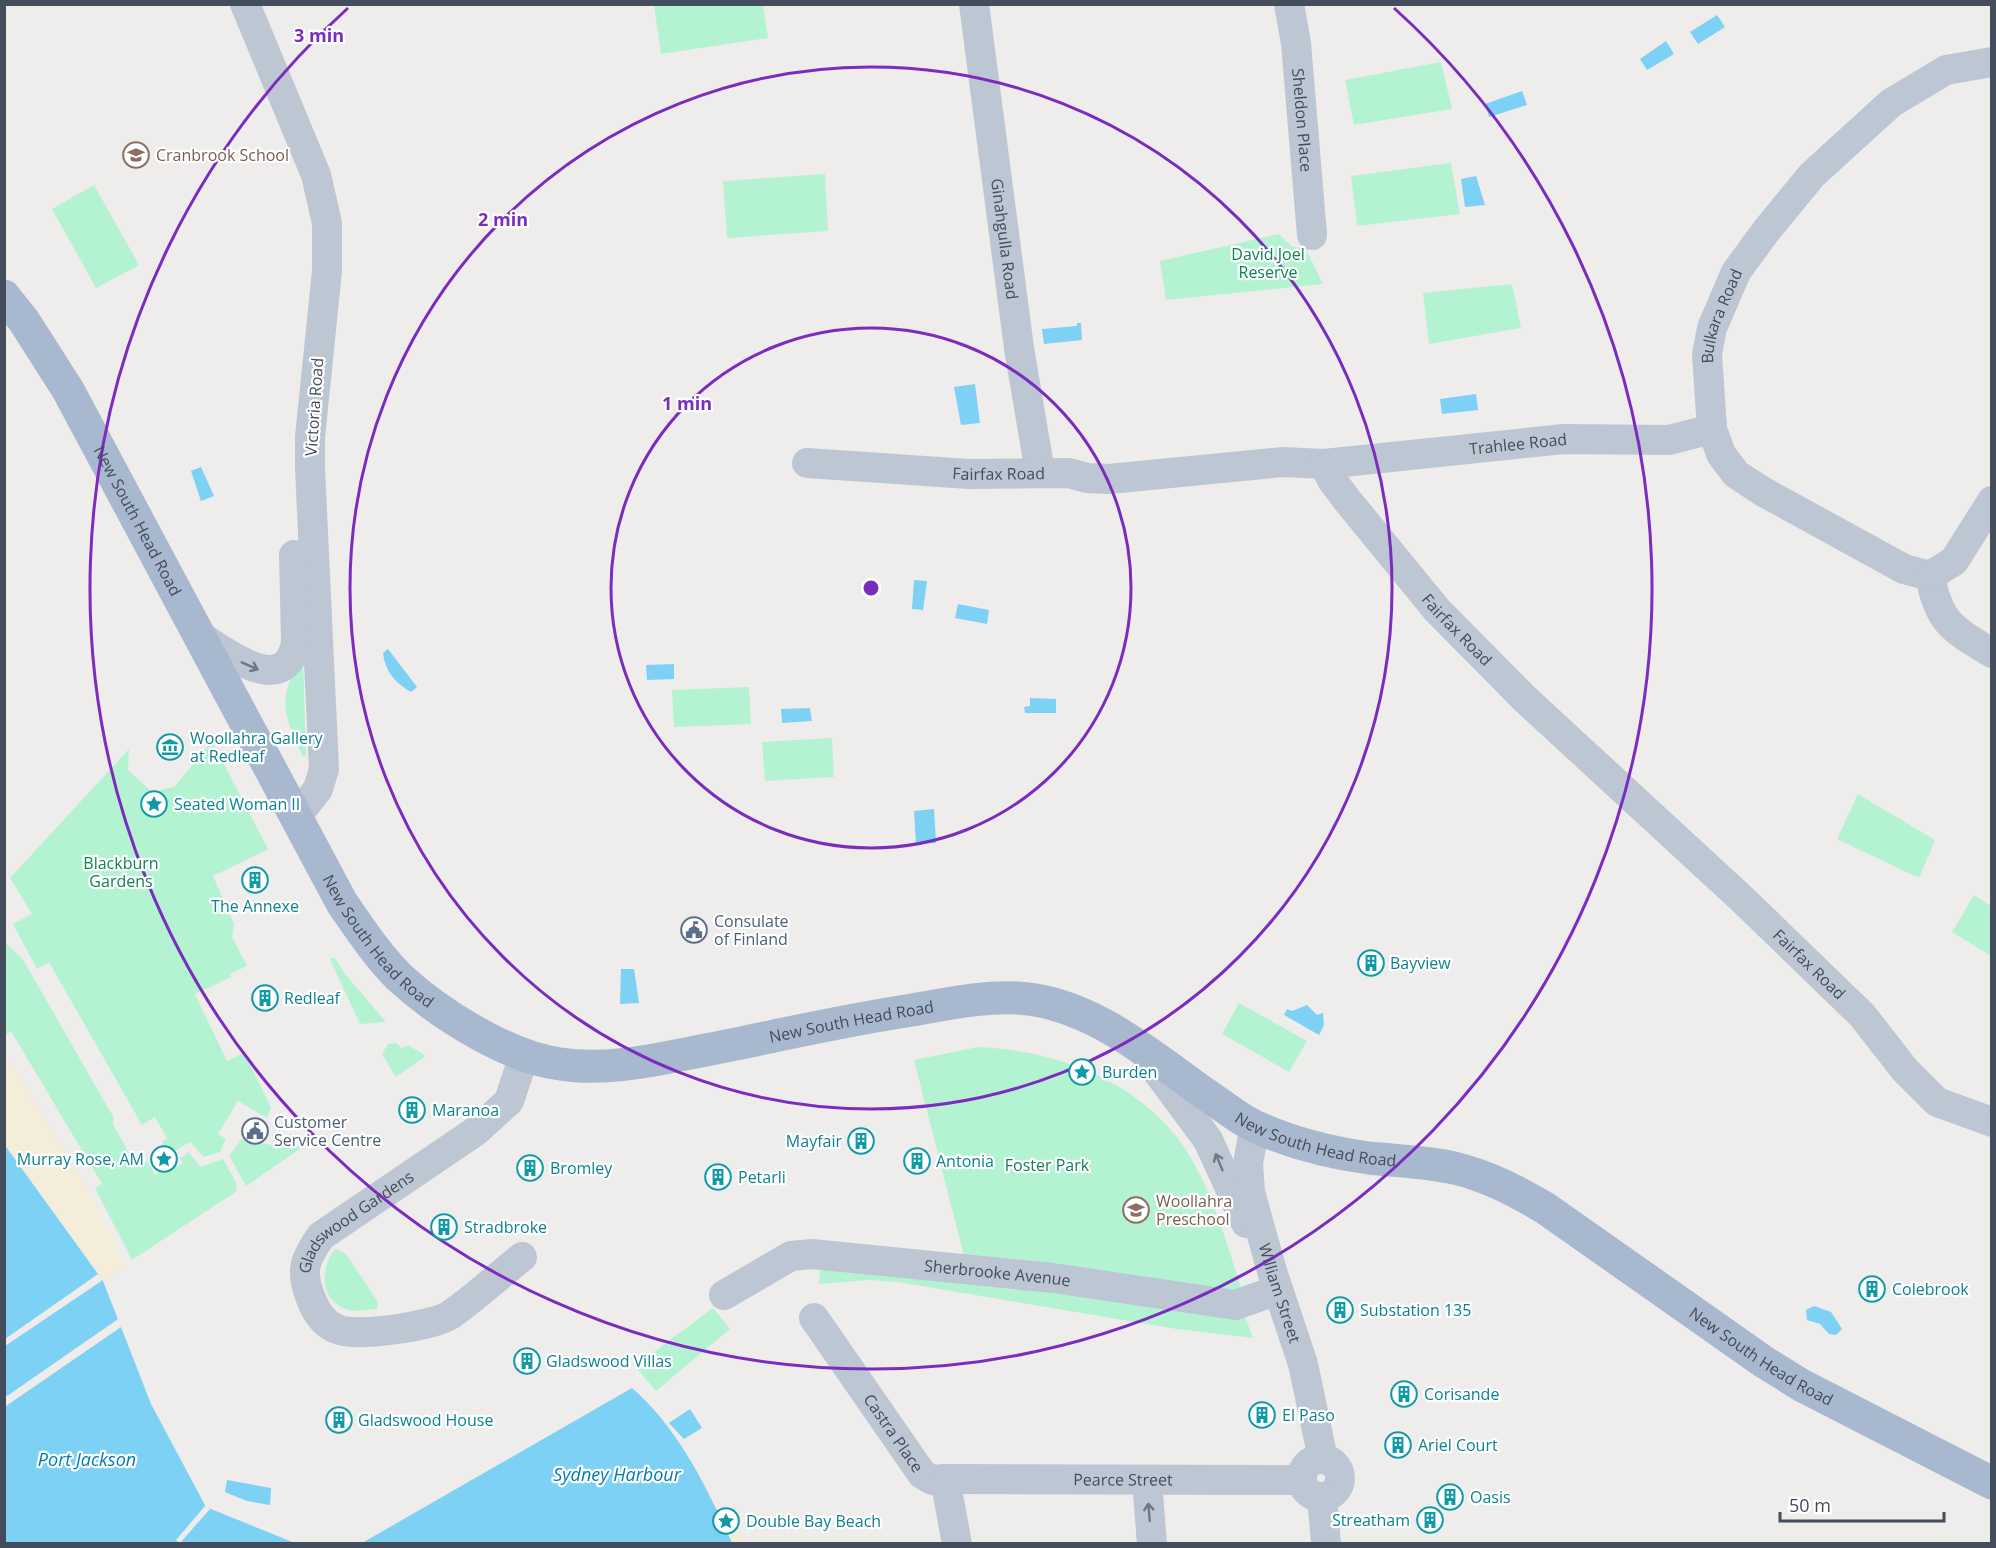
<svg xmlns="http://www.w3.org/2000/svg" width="1996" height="1548" font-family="'Open Sans',sans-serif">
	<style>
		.green { fill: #b4f3d2 }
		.sand { fill: #f3edda }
		.water { fill: #7cd1f5 }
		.pier { fill: #efecec }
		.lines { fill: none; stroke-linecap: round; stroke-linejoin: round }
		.minor { stroke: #bdc7d3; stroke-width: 30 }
		.major { stroke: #a8b8cf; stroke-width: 33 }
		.oneway { stroke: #6e7885 }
		.ring { fill: none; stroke: #7b2cbf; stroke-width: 3 }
		.labels { text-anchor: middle; stroke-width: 4.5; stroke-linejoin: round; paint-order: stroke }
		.street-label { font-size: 16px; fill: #434d5b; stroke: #fff }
		.education-label { font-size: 16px; fill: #785e54; stroke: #fff; text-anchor: start }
		.park-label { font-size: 16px; fill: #0d8352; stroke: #fff }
		.culture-label { font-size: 16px; fill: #0d838f; stroke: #fff; text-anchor: start }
		.service-label { font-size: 16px; fill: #4e5e75; stroke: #fff; text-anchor: start }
		.water-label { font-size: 18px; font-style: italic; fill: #007cb1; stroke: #fff }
		.centre { fill: #7b2cbf; stroke: #fff; stroke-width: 3 }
		.ring-label { font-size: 18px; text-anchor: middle; font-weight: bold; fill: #7b2cbf; stroke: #fff; stroke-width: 4.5; stroke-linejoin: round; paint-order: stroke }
	</style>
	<rect width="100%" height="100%" fill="#efecec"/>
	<g class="green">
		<polygon points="654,5 763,5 768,38 661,54"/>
		<polygon points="1441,62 1452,109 1354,125 1345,80"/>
		<polygon points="1451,163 1460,214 1357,226 1351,176"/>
		<polygon points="825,174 828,231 727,238 723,181"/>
		<polygon points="94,185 139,265 96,288 52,209"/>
		<polygon points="1279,234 1291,246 1306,249 1323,284 1166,300 1160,261"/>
		<polygon points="1512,284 1521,328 1429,344 1423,293"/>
		<path d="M 303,656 L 306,755 L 303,757 C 283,712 276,700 303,656 Z"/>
		<polygon points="749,687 751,724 674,727 672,690"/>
		<polygon points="832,738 834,777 765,781 762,742"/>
		<polygon points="212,741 268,849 213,876 234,924 232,937 247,966 230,974 231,977 195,994 227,1061 244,1053 271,1107 267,1118 238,1101 218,1134 226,1139 220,1152 204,1157 190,1142 169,1154 162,1142 167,1138 155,1117 142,1125 49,962 37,969 13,924 32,914 10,878 129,749 128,770 152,792 174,787"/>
		<polygon points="1858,794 1935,840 1919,878 1837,839"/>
		<polygon points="1974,895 1991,906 1991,956 1952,932"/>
		<polygon points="5,943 22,958 114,1118 113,1124 133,1160 140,1164 147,1161 155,1175 174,1161 177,1167 183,1163 180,1158 189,1152 200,1167 223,1159 236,1182 237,1191 132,1260 95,1188 102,1184 11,1031 5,1035"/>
		<polygon points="334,957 345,974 386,1022 360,1024 330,959"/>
		<polygon points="1239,1003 1307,1041 1289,1072 1222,1034"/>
		<polygon points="396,1043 401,1048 408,1045 426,1056 396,1077 382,1054 388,1044"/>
		<path d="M 978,1047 C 1051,1050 1129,1077 1176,1136 C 1209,1178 1226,1240 1242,1291 L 965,1260 L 914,1060 Z"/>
		<polygon points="291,1134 300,1149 246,1186 229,1156 242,1139 272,1145"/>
		<path d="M 335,1249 L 346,1254 L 378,1302 L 377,1309 C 369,1309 357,1312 349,1310 C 320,1302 319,1269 335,1249 Z"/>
		<polygon points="820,1266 1244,1314 1253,1338 1177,1329 898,1282 869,1280 819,1284"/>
		<polygon points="713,1308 730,1329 656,1391 635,1366"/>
	</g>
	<g class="sand">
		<polygon points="4,1051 90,1192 127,1266 103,1280 5,1144"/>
		<polygon points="711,1497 713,1498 746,1543 732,1543"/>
	</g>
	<g class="water">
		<polygon points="1717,15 1725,27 1698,44 1690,32"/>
		<polygon points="1666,41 1674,54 1647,70 1640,59"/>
		<polygon points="1522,91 1527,105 1489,117 1485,104"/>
		<polygon points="1476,176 1485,205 1465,207 1461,179"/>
		<polygon points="1077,323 1081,323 1082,340 1044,344 1042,329 1077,326"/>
		<polygon points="975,384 980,423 961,425 954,387"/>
		<polygon points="1476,394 1478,410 1442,414 1440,399"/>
		<polygon points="201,467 214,496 201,501 191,471"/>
		<polygon points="914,580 927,581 923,610 912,609"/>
		<polygon points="958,604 989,610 987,624 955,618"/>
		<path d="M 388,649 L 417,687 L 411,692 C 395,683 385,671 383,653 Z"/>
		<polygon points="674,664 674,679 647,680 646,665"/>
		<polygon points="1030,698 1056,699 1056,713 1025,713 1024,707 1030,706"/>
		<polygon points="810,708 812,721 782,723 781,709"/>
		<polygon points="934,809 936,843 916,844 914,811"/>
		<polygon points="621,969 634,969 639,1003 620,1004"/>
		<polygon points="1307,1005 1317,1015 1323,1013 1324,1025 1319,1035 1284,1015 1287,1009 1292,1011"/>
		<polygon points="4,1144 103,1281 151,1404 206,1507 295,1543 5,1543"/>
		<polygon points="1814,1306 1831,1312 1842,1329 1836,1335 1829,1334 1820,1324 1807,1320 1806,1310"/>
		<path d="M 632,1388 C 679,1429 707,1488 732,1543 L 362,1543 Z"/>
		<polygon points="690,1409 702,1428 684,1439 669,1423"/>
		<polygon points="227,1480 271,1488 270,1505 247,1501 225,1492"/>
	</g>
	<g class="pier">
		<polygon points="98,1274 103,1280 5,1346 5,1339"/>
		<polygon points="121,1317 124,1325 6,1406 5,1393 7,1396"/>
		<polygon points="205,1506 210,1509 180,1543 176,1540"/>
	</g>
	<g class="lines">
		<g class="minor">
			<polyline points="245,4 316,175 327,223 327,271 310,437 310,468 324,769 318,789 296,817"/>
			<path id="s1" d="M 974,4 L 1019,348 L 1040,472"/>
			<path id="s2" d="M 1289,4 L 1296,43 L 1312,235"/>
			<path id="s3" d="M 807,463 L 969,474 L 1069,473 L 1087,478 L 1109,479 L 1283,462 L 1324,464 L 1564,439 L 1669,440 L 1712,429"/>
			<path id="s4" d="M 1324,464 L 1332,480 L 1347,500 L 1437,610 L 1524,698 L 1742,899 L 1862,1015 L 1905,1070 L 1937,1102 L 1992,1122"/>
			<path id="s5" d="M 1930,576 L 1904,569 L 1762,491 L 1736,474 L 1721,454 L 1712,429 L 1707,354 L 1712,328 L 1736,272 L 1766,231 L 1812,175 L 1891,103 L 1946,70 L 1992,62"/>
			<path d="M 1930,576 C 1939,623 1952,629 1992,653"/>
			<polyline points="1930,576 1954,561 1992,501"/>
			<path d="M 200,636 C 225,652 286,700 296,642 L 294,555"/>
			<polyline points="1148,1059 1208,1140 1246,1223"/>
			<path id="s6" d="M 1255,1126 L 1248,1163 L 1250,1192 L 1272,1271 L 1303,1364 L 1323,1459"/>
			<path id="s7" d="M 522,1257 C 498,1276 475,1298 450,1315 C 433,1326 356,1338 337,1329 C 324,1324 316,1312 311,1299 C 300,1271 304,1260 321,1236 L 476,1131 L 509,1101 L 524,1056"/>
			<path id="s8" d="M 724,1295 L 791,1256 L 812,1254 L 1053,1278 L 1235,1305 L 1278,1290"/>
			<path id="s9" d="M 814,1318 L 922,1474 L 932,1480 L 945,1479 L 957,1544"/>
			<circle cx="1321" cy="1478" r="19"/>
			<path id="s10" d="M 945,1479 L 1302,1480"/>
			<polyline points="1147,1480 1152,1544"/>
			<polyline points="1322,1497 1326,1544"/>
		</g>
		<path class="major" id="s11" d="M 4,296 L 24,321 L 68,390 L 342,903 C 360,929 377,955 399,977 C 438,1013 507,1057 560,1064 C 609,1072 663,1058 711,1049 C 776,1036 841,1021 906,1011 C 943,1005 981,996 1018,998 C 1089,1002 1149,1054 1204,1093 C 1221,1104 1236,1117 1254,1126 C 1289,1142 1331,1153 1369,1158 C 1397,1161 1427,1162 1454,1168 C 1488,1176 1516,1191 1545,1208 L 1764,1362 L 1801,1385 L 1992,1483"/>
	</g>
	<defs><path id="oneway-shaft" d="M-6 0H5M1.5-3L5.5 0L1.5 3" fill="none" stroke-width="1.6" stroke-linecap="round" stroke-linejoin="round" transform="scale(1.5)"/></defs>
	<g class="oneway">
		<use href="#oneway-shaft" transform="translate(250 666) rotate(24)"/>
		<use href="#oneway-shaft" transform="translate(1219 1162) rotate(-113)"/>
		<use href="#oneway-shaft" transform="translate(1149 1512) rotate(-95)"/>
	</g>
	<g class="ring">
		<circle cx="871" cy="588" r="260"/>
		<circle cx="871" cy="588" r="521"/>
		<path d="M1394 8A781 781 0 1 1 348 8"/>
	</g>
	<defs>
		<g id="school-ring" transform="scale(1.35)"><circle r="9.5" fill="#fff" stroke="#8d6e63" stroke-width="1.5"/><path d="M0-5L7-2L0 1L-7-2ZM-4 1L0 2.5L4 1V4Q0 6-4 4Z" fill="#8d6e63"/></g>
		<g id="museum-ring" transform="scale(1.35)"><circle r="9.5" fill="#fff" stroke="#0f9aa8" stroke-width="1.5"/><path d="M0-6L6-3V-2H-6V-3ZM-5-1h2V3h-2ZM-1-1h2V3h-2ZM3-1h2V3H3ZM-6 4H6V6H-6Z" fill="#0f9aa8"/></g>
		<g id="sight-ring" transform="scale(1.35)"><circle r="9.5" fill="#fff" stroke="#0f9aa8" stroke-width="1.5"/><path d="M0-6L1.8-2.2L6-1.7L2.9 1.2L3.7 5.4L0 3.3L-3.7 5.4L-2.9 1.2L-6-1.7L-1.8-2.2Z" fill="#0f9aa8"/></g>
		<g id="building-ring" transform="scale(1.35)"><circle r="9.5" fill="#fff" stroke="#0f9aa8" stroke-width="1.5"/><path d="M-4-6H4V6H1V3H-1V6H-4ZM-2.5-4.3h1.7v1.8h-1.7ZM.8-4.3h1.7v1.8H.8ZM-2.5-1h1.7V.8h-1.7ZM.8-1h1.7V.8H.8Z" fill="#0f9aa8"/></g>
		<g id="civic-ring" transform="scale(1.35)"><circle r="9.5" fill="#fff" stroke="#5c6f8a" stroke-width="1.5"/><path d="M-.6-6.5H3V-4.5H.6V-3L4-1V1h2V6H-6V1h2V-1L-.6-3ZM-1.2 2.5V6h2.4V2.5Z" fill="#5c6f8a"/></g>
	</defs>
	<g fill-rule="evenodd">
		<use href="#school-ring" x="136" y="155"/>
		<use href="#museum-ring" x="170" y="747"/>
		<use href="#sight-ring" x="154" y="804"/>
		<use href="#building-ring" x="255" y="880"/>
		<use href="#civic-ring" x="694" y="930"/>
		<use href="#building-ring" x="1371" y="963"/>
		<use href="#building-ring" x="265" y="998"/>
		<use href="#sight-ring" x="1082" y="1072"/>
		<use href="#building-ring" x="412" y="1110"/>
		<use href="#civic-ring" x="255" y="1131"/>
		<use href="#building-ring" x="861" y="1141"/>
		<use href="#sight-ring" x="164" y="1159"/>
		<use href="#building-ring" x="917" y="1161"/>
		<use href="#building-ring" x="530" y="1168"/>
		<use href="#building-ring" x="718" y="1177"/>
		<use href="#school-ring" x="1136" y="1210"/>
		<use href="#building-ring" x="444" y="1227"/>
		<use href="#building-ring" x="1872" y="1289"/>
		<use href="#building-ring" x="1340" y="1310"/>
		<use href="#building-ring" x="527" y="1361"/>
		<use href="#building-ring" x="1404" y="1394"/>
		<use href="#building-ring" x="1262" y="1415"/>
		<use href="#building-ring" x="339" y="1420"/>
		<use href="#building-ring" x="1398" y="1445"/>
		<use href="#building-ring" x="1450" y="1497"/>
		<use href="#building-ring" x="1430" y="1520"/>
		<use href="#sight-ring" x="726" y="1521"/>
	</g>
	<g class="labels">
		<g class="street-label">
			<text dy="6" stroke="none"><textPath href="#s2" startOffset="117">Sheldon Place</textPath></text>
			<text dy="6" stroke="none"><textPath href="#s1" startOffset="237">Ginahgulla Road</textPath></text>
			<text dy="6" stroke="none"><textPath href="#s5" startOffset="387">Bulkara Road</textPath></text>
			<text transform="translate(314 407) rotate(-86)" y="6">Victoria Road</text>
			<text dy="6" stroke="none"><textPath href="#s3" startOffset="714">Trahlee Road</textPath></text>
			<text dy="6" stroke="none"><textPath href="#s3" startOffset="192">Fairfax Road</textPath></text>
			<text dy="6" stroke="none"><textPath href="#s11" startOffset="262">New South Head Road</textPath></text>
			<text dy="6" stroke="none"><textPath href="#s4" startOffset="213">Fairfax Road</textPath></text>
			<text dy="6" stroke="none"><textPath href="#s11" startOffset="748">New South Head Road</textPath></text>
			<text dy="6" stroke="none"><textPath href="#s4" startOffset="699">Fairfax Road</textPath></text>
			<text dy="6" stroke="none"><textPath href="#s11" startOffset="1270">New South Head Road</textPath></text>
			<text dy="6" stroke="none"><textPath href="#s11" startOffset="1774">New South Head Road</textPath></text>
			<text dy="6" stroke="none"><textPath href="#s7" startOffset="351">Gladswood Gardens</textPath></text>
			<text dy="6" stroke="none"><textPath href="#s8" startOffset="285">Sherbrooke Avenue</textPath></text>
			<text dy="6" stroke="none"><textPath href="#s6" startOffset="172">William Street</textPath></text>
			<text dy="6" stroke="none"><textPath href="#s11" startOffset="2278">New South Head Road</textPath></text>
			<text dy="6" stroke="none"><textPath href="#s9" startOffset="140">Castra Place</textPath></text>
			<text dy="6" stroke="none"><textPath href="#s10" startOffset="178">Pearce Street</textPath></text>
		</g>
		<g class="education-label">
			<text x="156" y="161">Cranbrook School</text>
			<text x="1156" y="1207">Woollahra<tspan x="1156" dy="18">Preschool</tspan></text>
		</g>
		<g class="park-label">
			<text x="1268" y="260">David Joel<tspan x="1268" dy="18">Reserve</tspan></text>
			<text x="121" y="869">Blackburn<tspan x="121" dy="18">Gardens</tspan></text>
			<text x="1047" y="1171">Foster Park</text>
		</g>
		<g class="culture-label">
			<text x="190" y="744">Woollahra Gallery<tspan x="190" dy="18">at Redleaf</tspan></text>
			<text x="174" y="810">Seated Woman II</text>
			<text x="255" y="912" text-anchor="middle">The Annexe</text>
			<text x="1390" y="969">Bayview</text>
			<text x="284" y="1004">Redleaf</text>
			<text x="1102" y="1078">Burden</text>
			<text x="432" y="1116">Maranoa</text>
			<text x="842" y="1147" text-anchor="end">Mayfair</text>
			<text x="144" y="1165" text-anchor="end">Murray Rose, AM</text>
			<text x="936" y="1167">Antonia</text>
			<text x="550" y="1174">Bromley</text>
			<text x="738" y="1183">Petarli</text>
			<text x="464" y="1233">Stradbroke</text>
			<text x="1892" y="1295">Colebrook</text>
			<text x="1360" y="1316">Substation 135</text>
			<text x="546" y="1367">Gladswood Villas</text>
			<text x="1424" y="1400">Corisande</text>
			<text x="1282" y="1421">El Paso</text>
			<text x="358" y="1426">Gladswood House</text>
			<text x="1418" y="1451">Ariel Court</text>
			<text x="1470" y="1503">Oasis</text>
			<text x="1410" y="1526" text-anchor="end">Streatham</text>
			<text x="746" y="1527">Double Bay Beach</text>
		</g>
		<g class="service-label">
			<text x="714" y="927">Consulate<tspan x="714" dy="18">of Finland</tspan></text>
			<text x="274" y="1128">Customer<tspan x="274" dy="18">Service Centre</tspan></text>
		</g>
		<g class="water-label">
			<text x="87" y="1466">Port Jackson</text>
			<text x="617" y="1481">Sydney Harbour</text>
		</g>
	</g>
	<circle cx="871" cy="588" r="9" class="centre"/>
	<g class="ring-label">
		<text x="319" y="42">3 min</text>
		<text x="503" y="226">2 min</text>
		<text x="687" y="410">1 min</text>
	</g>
	<rect width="1996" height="1548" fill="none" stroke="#434d5b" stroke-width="12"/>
	<path d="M1780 1512v9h164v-9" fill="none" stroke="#434d5b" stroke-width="3"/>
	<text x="1789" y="1512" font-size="18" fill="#434d5b" stroke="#ffffff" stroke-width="4.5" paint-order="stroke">50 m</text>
</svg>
